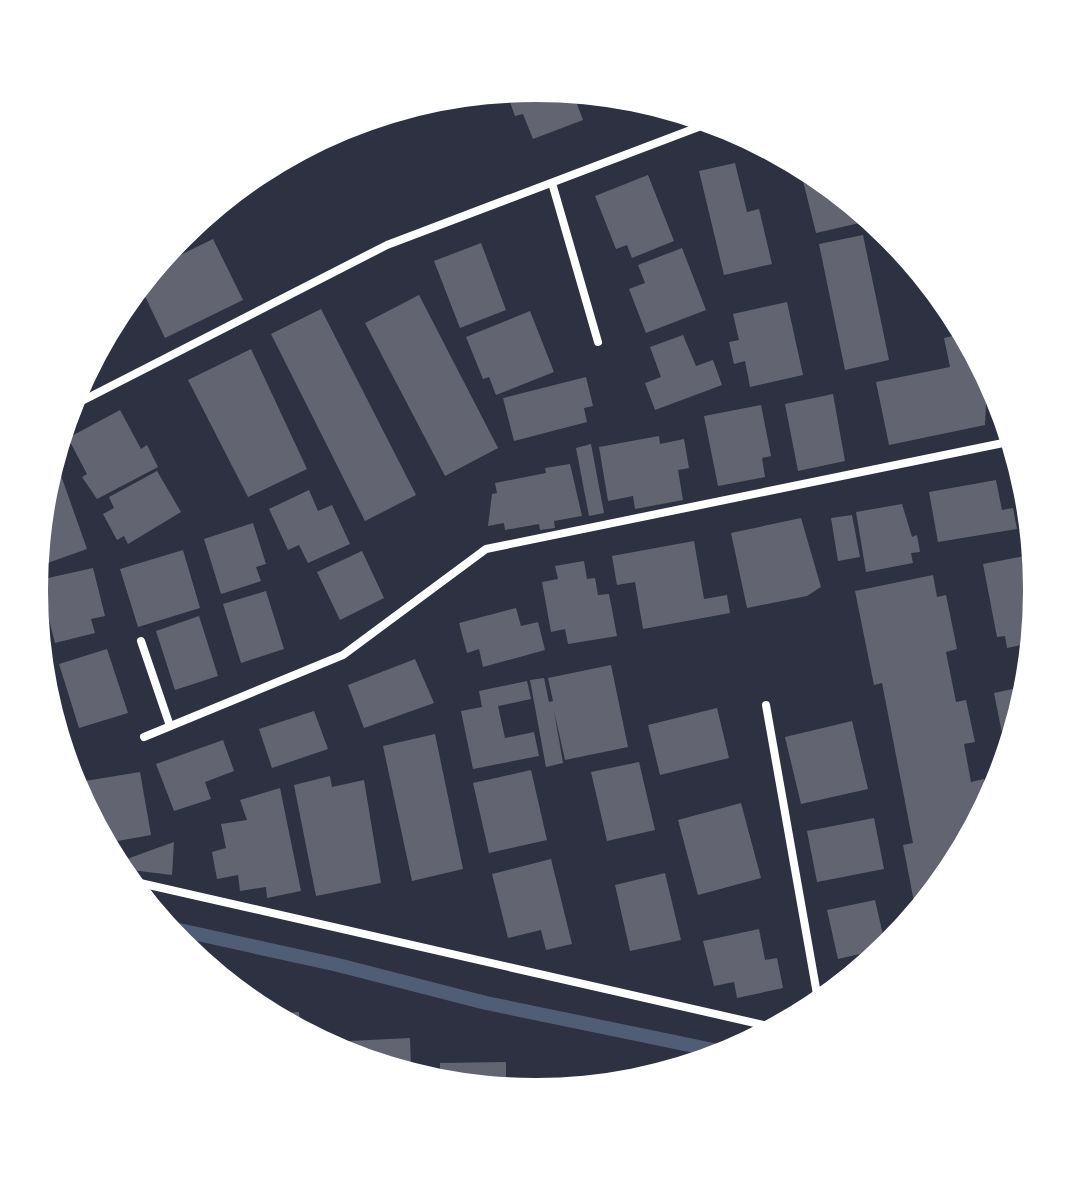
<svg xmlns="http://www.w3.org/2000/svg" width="1071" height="1180" font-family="Jost,sans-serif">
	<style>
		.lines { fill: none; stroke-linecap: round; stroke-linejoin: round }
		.stream { stroke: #4f5d75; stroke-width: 14 }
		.building { fill: #626471 }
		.minor { stroke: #fff; stroke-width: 8 }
	</style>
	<rect width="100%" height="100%" fill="#2d3142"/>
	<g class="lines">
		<polyline class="stream" points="170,928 338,965 486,1003 728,1053"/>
	</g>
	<g class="building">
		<polygon points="536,89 574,96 583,120 533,139 523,114 515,116 507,94"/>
		<polygon points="735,163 747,212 759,209 772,264 724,275 699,171"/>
		<polygon points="648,175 674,241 632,258 627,245 616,249 595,196"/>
		<polygon points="802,177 868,221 816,233"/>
		<polygon points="863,235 889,360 845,370 819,244"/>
		<polygon points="213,239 243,300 165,338 143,292 162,264"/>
		<polygon points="481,243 506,310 460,328 434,261"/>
		<polygon points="682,248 706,310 646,333 629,289 645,283 638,265"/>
		<polygon points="419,295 498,448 445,476 365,323"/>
		<polygon points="787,302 803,375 750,387 745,361 734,364 729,342 739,340 733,314"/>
		<polygon points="321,309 416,495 365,521 271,334"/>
		<polygon points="530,311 554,372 496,395 489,377 483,379 466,337"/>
		<polygon points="683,335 696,366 713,360 722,385 655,410 645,383 661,377 650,347"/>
		<polygon points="957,335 987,380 985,425 889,445 876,382 950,367 944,338"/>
		<polygon points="251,349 307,469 248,497 188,380"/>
		<polygon points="586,377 593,406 584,408 587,422 514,441 503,398"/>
		<polygon points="833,394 845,461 798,471 785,404"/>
		<polygon points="761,405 771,456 762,458 765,477 718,486 704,416"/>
		<polygon points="120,410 141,449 147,445 158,467 97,499 82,477 87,474 68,438"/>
		<polygon points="659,436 660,444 684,439 689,468 678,470 683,500 635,509 633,496 608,501 599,447"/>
		<polygon points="591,444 604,513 589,516 576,448"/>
		<polygon points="570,464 582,516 554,521 555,528 540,530 539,524 505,530 504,523 488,526 492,494 497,493 495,483 546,473 545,468"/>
		<polygon points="58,467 87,549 42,565 40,559"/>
		<polygon points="157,471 181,512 128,544 124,536 117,540 103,514 114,508 109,497"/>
		<polygon points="996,480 1002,510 1013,508 1017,529 938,542 929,492"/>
		<polygon points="309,490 318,511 332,505 350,544 308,563 299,545 288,550 269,509"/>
		<polygon points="902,504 912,537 917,535 920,552 911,553 913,563 866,572 856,512"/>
		<polygon points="852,515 860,557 838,561 831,518"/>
		<polygon points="801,518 821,587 807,596 747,608 731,533"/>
		<polygon points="253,523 266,564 256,567 261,581 221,594 204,539"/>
		<polygon points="694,541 704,599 727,595 730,613 643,629 635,582 617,585 612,556"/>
		<polygon points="183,550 200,608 138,627 120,569"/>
		<polygon points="362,551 384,598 340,620 317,572"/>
		<polygon points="1030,555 1037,590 1026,644 1007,648 1005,636 997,637 983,564"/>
		<polygon points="584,561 587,579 595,578 598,595 609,594 617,636 568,644 565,629 551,632 542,582 558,579 555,566"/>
		<polygon points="93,568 105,616 91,619 95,633 55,643 39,580"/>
		<polygon points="933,575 937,597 946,595 957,649 946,652 956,702 966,700 975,742 964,744 971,782 984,779 988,799 915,907 903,845 913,843 882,683 874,685 855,591"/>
		<polygon points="266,591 284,649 241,663 223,604"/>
		<polygon points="516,608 521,626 538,622 545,650 483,667 479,649 467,653 459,623"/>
		<polygon points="199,616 218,676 175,690 156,631"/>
		<polygon points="107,649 128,713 79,728 59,664"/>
		<polygon points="415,659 434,703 364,728 348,685"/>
		<polygon points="611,665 628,747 565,760 554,711 563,763 546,767 530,680 544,678 549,702 553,701 548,678"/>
		<polygon points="527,681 531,699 498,706 505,738 534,732 539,756 473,769 461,711 482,707 479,691"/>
		<polygon points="1017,688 1005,748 994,693"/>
		<polygon points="717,708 729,758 660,775 648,725"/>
		<polygon points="314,711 328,749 272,768 259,729"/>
		<polygon points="852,721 868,789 801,804 785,737"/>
		<polygon points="435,734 463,869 412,881 383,746"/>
		<polygon points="223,740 234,771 205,782 211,799 174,811 156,764"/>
		<polygon points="639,762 655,830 607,841 591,772"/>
		<polygon points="531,770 547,840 489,853 473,783"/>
		<polygon points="140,772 151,835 112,842 73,783"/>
		<polygon points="330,776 332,787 364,780 381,883 316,896 294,785"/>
		<polygon points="280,788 301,891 267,898 266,887 240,891 238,875 217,879 212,852 226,848 221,824 247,820 240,800"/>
		<polygon points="741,803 761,878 698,895 678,820"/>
		<polygon points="874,818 884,869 817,882 807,831"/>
		<polygon points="174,842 172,875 131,870 124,860"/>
		<polygon points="551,859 572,944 546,950 541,930 508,938 492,874"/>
		<polygon points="665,873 681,940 630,951 615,885"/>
		<polygon points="875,900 886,948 838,959 827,910"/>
		<polygon points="759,929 765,960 777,958 783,988 737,998 734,982 714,986 703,941"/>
		<polygon points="299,1012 300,1024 283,1013"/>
		<polygon points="410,1038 411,1067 349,1054 349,1041"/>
		<polygon points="506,1062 506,1086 440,1073 440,1063"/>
	</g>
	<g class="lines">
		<g class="minor">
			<polyline points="552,183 598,342"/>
			<polyline points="70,407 387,245 709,123"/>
			<polyline points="141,641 170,726"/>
			<polyline points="766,705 817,994"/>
			<polyline points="144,737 343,655 486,549 1008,442"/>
			<polyline points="140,883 768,1026"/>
		</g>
	</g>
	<path d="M0 0H1071V1180H0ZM535 102H536A487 487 0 0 1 1023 589V591A487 487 0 0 1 536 1078H535A487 487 0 0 1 48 591V589A487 487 0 0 1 535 102Z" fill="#fff" fill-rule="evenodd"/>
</svg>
